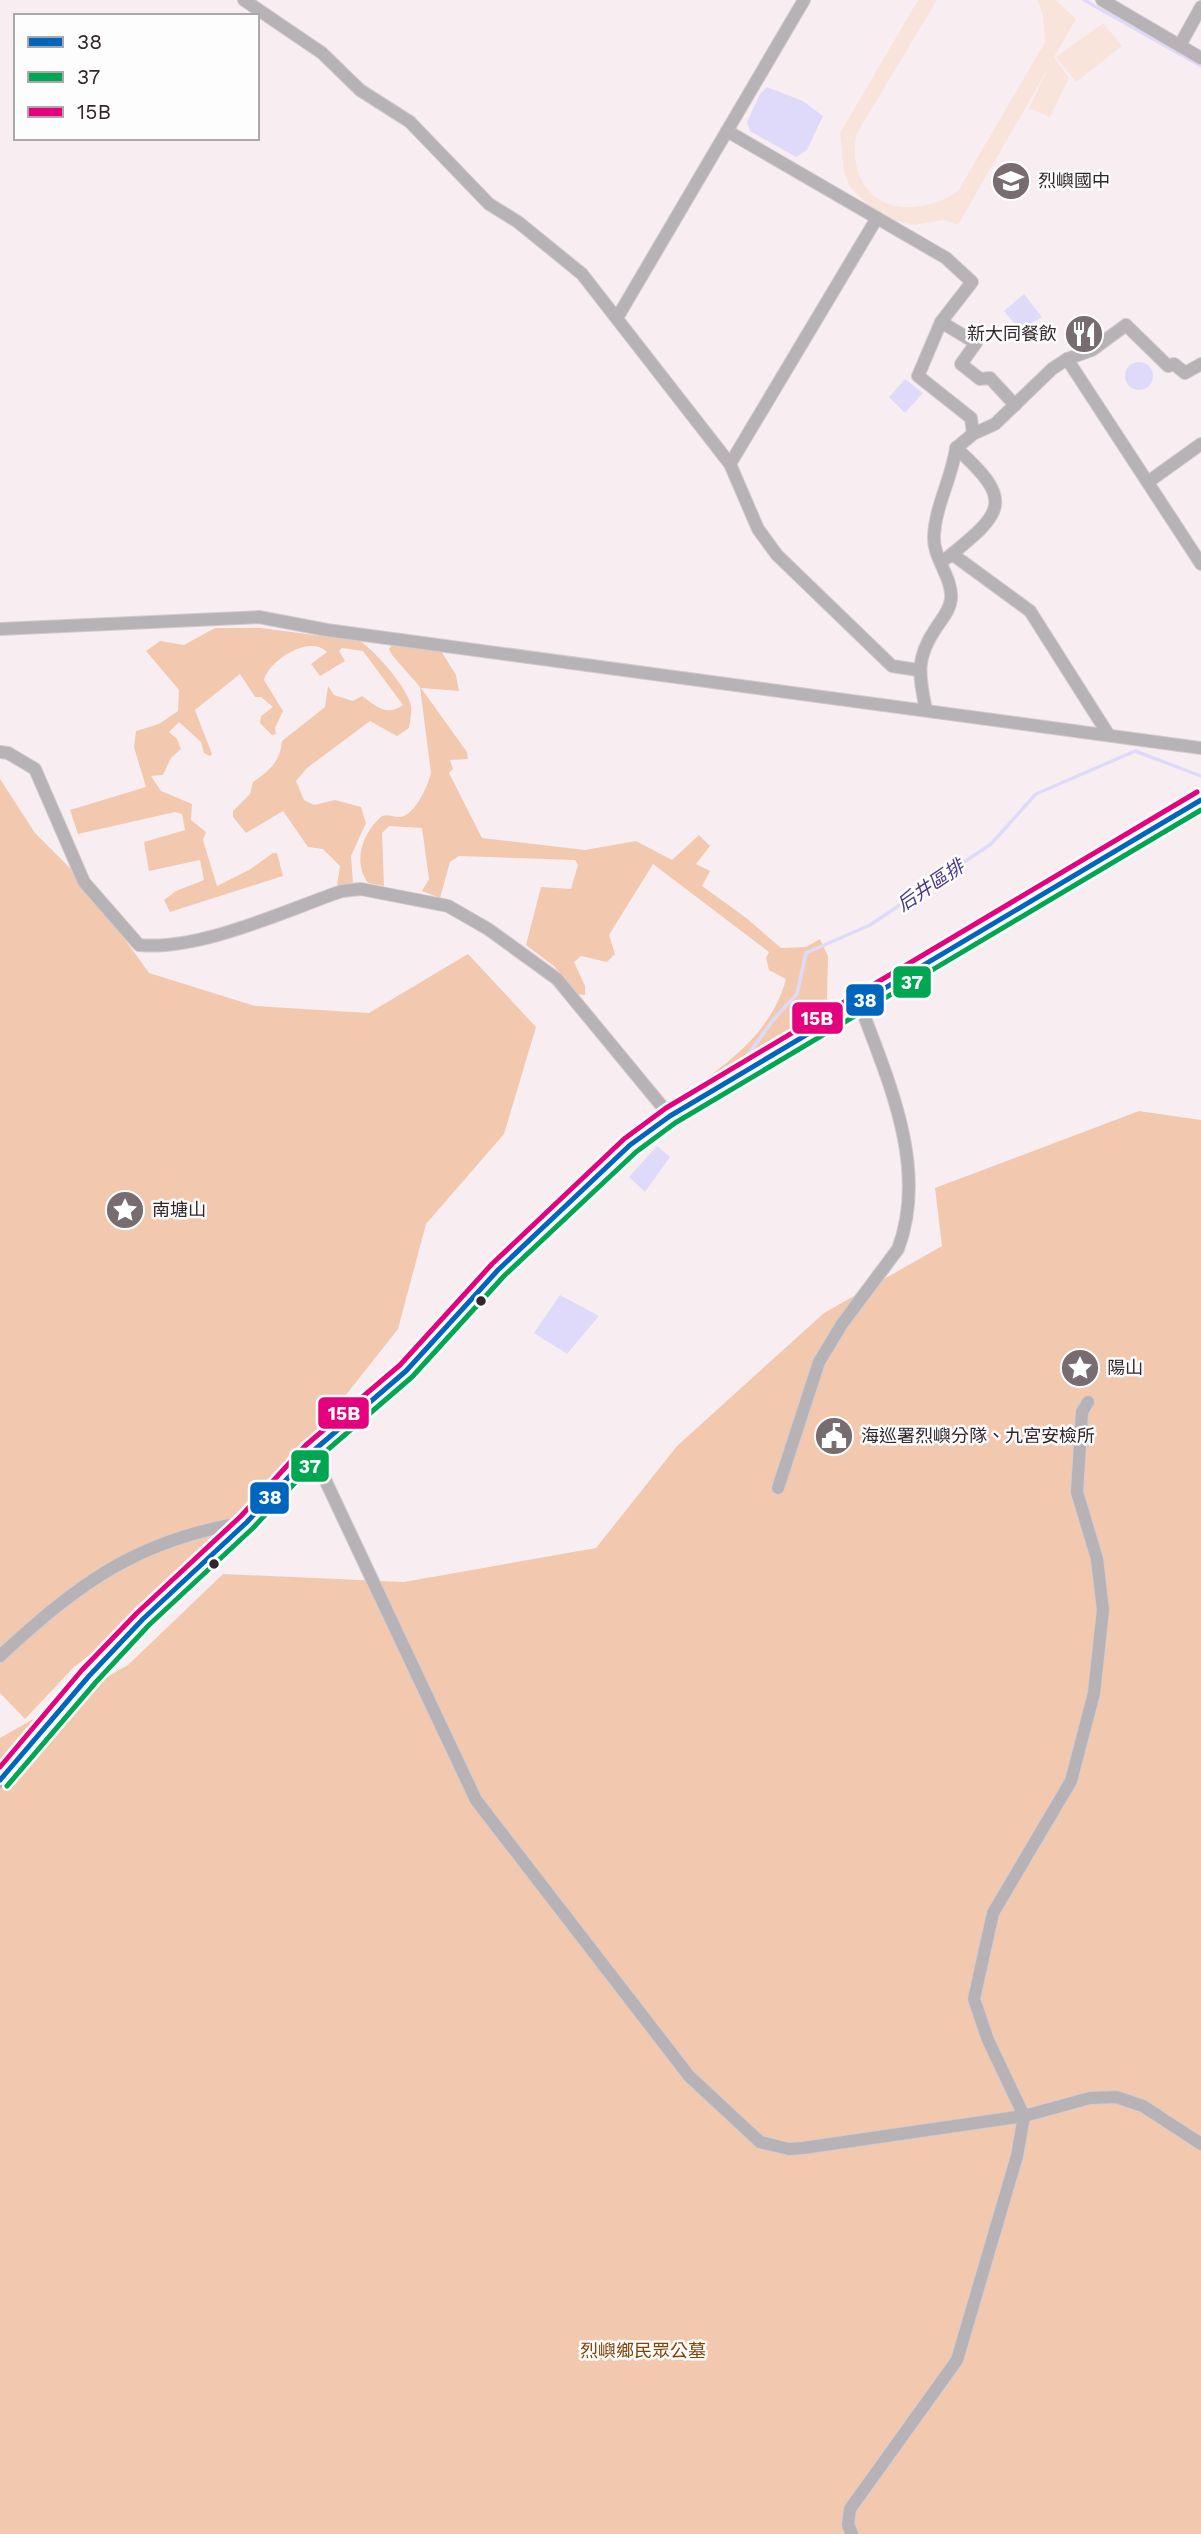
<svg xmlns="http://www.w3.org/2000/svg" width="1201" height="2534" font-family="'Work Sans','Noto Sans TC',sans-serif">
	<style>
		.green { fill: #f8e4da }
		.forest { fill: #f2c9af }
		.water { fill: #dfdafa }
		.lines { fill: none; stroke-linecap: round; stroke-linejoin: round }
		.stream { stroke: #dfdafa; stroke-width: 3.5 }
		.minor-casing { stroke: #d4cbce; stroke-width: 14 }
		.major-casing { stroke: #d4cbce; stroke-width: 18 }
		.minor { stroke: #b7b2b6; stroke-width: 12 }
		.major { stroke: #bcb4b8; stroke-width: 16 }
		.bus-1-casing { stroke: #fdfdfd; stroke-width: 10 }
		.bus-2-casing { stroke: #fdfdfd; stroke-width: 10 }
		.bus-3-casing { stroke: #fdfdfd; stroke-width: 10 }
		.bus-1 { stroke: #0065bd; stroke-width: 5 }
		.bus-2 { stroke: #00a651; stroke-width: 5 }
		.bus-3 { stroke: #e5007d; stroke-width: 5 }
		.bus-dot { fill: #32272b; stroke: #fdfdfd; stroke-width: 2.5 }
		.labels { text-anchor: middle; stroke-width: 5; stroke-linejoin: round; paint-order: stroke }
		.poi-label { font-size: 18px; fill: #32272b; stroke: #fdfdfd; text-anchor: start }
		.park-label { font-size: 18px; fill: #804404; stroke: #fdfdfd }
		.water-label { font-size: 19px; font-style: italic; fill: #48378a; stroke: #fdfdfd }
		.line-badge { stroke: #fdfdfd; stroke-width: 2.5 }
		.badge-label { font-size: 19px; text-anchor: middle; font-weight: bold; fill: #fff }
	</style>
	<rect width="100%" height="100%" fill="#f8eef2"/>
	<g class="green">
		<path d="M 918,0 L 937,0 L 856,135 C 846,203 905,226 958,191 L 1045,42 L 1043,15 L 1037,0 L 1056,0 L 1076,19 L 1054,57 L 1069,78 L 1050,117 L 1029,108 L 1050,65 L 958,225 L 944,220 L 912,225 L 879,216 L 850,187 L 844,172 L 840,133 Z"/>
		<polygon points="1103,23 1122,46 1076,82 1056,57"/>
	</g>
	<g class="forest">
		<path d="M 215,628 L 261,628 L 360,641 C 375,651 408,688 411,706 C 412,713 410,721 409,728 L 397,736 L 370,721 L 307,768 L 296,781 L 304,800 L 314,805 L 335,800 L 361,807 L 366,823 L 351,856 L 353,883 L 337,885 L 340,866 L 323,849 L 308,847 L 283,811 L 246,833 L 233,817 L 233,811 L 250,794 L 253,782 C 269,771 280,762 282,741 L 325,707 L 328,686 L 334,695 L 353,701 L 362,696 C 376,706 386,717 403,705 L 363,651 L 342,648 L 339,651 L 345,661 L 320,676 L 311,664 L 327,652 C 309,634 269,661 264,680 L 283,711 L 275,728 L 276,734 L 272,735 L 260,723 L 261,716 L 273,707 L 261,697 L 255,697 L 240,674 L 195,710 L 212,754 L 210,756 L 204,753 L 201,742 L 179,722 L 169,732 L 177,739 L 181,749 L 171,758 L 163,775 L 151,776 L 161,791 L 192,804 L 191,820 L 206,832 L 203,840 L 217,886 L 249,870 L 273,853 L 277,853 L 283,876 L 170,912 L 164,900 L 176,891 L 204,880 L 200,860 L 149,871 L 144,842 L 185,830 L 182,814 L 175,812 L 78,834 L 70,810 L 146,787 L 134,747 L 136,731 L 159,724 L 178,711 L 179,690 L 146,651 L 160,641 L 184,645 Z"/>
		<path d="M 392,645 L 441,651 L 456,675 L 459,691 L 421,688 L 467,752 L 468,759 L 450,760 L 453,769 L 449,773 L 482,838 L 585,850 L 636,841 L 672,860 L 699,835 L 710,846 L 696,864 L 710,871 L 702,886 L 745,917 L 781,948 L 806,947 L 820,939 L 828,956 L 827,999 L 837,1005 L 676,1104 L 672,1103 C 718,1070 771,1037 786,979 L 769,970 L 766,958 L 769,952 L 653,864 L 609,935 L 615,954 L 607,962 L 581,956 L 574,962 L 585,986 L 585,995 L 576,994 L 555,967 L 526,945 L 541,887 L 571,889 L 578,865 L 575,860 L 459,856 L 450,862 L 440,898 L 422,891 L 429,879 L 422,828 L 389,826 L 382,833 L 384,886 L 368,883 C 352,861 363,832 382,816 C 389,814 392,817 399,817 C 414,817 428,786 431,773 L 420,687 L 392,655 L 389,649 Z"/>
		<polygon points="0,779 35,833 84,882 149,973 255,1006 369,1013 468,954 536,1027 504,1134 426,1224 398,1329 289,1467 165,1598 74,1667 25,1719 0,1693"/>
		<polygon points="1139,1111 1201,1120 1201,2534 0,2534 0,1738 128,1665 223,1574 404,1582 596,1548 677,1446 824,1313 942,1246 935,1188"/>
	</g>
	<g class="water">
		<polygon points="767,87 803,101 823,116 807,150 796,157 750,131 747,122 760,94"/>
		<polygon points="1024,294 1042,317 1020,330 1004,311"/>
		<circle cx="1139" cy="376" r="14"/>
		<polygon points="905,379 923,393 905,413 889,397"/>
		<polygon points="657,1146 670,1157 645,1192 629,1177"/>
		<polygon points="560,1295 599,1316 567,1354 534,1333"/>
	</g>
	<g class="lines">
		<g class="stream">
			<polyline points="1084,0 1201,66"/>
			<polyline points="731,1071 748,1055 773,1020 797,994 806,953 870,925 991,844 1036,794 1135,751 1201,776"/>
		</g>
		<g class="minor-casing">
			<g id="minor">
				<polyline points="244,0 322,53 360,90 410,122 489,204 518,222 582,274 730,464 758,529 777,555 892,666 918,670"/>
				<polyline points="1102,0 1201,58"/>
				<polyline points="1180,45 1201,7"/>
				<polyline points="727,131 946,258 972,282 941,322 918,376 971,418 973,434"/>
				<polyline points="617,318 804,0"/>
				<polyline points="941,322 976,343 961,364 980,379 990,378 1015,405"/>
				<polyline points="1067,359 1201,564"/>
				<polyline points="730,464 877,218"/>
				<polyline points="1148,482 1201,444"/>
				<polyline points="952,554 1030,611 1108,734"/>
				<path d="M 947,558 C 1004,512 1015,501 956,448"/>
				<polyline points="0,629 259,617 327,630 1201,748"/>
				<path d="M 926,710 C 919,675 915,659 936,628 C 942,619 950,610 951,599 C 953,578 933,558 934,537 C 935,506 952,478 956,448 L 973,434 L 995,424 L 1052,369 L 1067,359 L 1092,350 L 1126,325 L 1168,366 L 1174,364 L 1185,373 L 1201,364"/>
				<path d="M 0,752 L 8,753 L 35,769 L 84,882 L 139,945 C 200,951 284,911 342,891 L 361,889 L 448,906 L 488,929 L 557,979 L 670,1116"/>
				<polyline points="312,1452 476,1800 689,2076 760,2142 789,2149 803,2148 1024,2116 1090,2098 1116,2097 1143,2106 1201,2144"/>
				<path d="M 778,1488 L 819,1362 L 842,1324 L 898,1249 C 929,1167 887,1078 859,1002"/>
				<path d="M 0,1656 C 79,1583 138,1539 247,1522"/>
				<polyline points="852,2534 848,2525 850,2509 957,2360 1017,2156 1024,2116 988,2040 974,1999 993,1913 1071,1781 1094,1693 1103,1610 1097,1559 1077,1492 1082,1412 1088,1402"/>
			</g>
		</g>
		<g class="major-casing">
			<polyline id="major" points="0,1780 89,1676 143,1619 247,1522 312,1452 406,1371 498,1270 630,1145 670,1116 1201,800"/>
		</g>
		<use href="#minor" class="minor"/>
		<use href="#major" class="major"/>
		<g class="bus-1-casing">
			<polyline id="bus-1" points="0,1780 89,1676 143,1619 247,1522 312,1452 406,1371 498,1270 630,1145 670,1116 1201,800"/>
		</g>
		<g class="bus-2-casing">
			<polyline id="bus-2" points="7,1786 96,1682 149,1625 253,1528 318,1458 412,1377 504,1276 636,1152 675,1123 1201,810"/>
		</g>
		<g class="bus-3-casing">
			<polyline id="bus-3" points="0,1767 82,1670 137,1613 241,1516 306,1445 400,1365 492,1264 624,1139 666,1108 1197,792"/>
		</g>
		<use href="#bus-1" class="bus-1"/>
		<use href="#bus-2" class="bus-2"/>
		<use href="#bus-3" class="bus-3"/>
	</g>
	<defs>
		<g id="school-disc" transform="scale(2.0125)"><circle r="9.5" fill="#776d71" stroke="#fdfdfd"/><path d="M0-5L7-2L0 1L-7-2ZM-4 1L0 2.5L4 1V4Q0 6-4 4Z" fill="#fff"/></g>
		<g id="restaurant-disc" transform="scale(2.0125)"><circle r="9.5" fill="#776d71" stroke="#fdfdfd"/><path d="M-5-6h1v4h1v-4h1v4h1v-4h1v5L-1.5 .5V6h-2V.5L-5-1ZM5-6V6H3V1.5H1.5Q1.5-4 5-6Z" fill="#fff"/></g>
		<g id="sight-disc" transform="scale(2.0125)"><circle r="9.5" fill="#776d71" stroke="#fdfdfd"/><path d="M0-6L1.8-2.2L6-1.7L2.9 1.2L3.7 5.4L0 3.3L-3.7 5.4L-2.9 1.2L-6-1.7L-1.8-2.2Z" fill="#fff"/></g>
		<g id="civic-disc" transform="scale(2.0125)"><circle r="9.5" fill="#776d71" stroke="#fdfdfd"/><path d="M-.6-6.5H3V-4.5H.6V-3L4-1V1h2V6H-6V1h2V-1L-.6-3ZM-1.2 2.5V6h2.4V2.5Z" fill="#fff"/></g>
	</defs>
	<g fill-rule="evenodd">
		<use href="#school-disc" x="1011" y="181"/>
		<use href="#restaurant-disc" x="1084" y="334"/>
		<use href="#sight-disc" x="125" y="1210"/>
		<use href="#sight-disc" x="1080" y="1368"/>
		<use href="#civic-disc" x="834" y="1436"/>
	</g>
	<g class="bus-dot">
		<circle cx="481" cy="1301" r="6"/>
		<circle cx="214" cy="1564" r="6"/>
	</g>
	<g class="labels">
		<g class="poi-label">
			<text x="1038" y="187">烈嶼國中</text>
			<text x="1057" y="340" text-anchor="end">新大同餐飲</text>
			<text x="152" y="1216">南塘山</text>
			<text x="1107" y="1374">陽山</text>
			<text x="861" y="1442">海巡署烈嶼分隊、九宮安檢所</text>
		</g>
		<g class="park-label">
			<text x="643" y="2357">烈嶼鄉民眾公墓</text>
		</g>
		<g class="water-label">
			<text transform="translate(930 885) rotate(-34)" y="7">后井區排</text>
		</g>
	</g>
	<g class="line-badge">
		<rect x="892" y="965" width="40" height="34" rx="7" fill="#00a651"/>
		<rect x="845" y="983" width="40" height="34" rx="7" fill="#0065bd"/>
		<rect x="791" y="1001" width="53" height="34" rx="7" fill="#e5007d"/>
		<rect x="317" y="1396" width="53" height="34" rx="7" fill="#e5007d"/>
		<rect x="290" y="1449" width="40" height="34" rx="7" fill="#00a651"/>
		<rect x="249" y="1481" width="41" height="34" rx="7" fill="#0065bd"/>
	</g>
	<g class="badge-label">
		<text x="912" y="989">37</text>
		<text x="865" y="1007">38</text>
		<text x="817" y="1025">15B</text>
		<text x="344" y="1420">15B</text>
		<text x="310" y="1473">37</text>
		<text x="270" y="1504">38</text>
	</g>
	<rect x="14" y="14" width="245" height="126" fill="#fdfdfd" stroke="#aca7a9" stroke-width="2"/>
	<rect x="28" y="37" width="35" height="10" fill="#0065bd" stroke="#aca7a9" stroke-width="2"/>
	<text x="77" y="49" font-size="21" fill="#32272b">38</text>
	<rect x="28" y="72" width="35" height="10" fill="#00a651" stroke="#aca7a9" stroke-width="2"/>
	<text x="77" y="84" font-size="21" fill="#32272b">37</text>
	<rect x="28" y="107" width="35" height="10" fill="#e5007d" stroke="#aca7a9" stroke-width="2"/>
	<text x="77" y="119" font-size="21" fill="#32272b">15B</text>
</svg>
